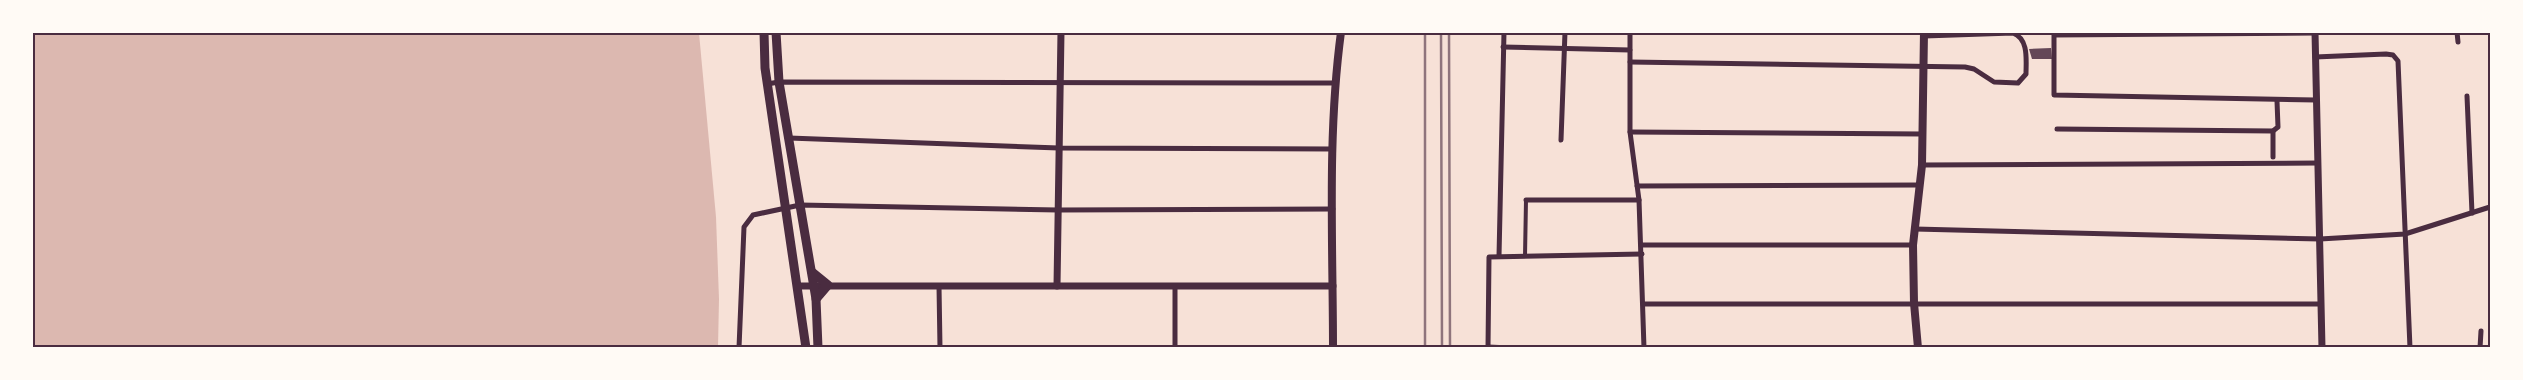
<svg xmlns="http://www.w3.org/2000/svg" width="2523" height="380" font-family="Figtree,sans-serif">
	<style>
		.water { fill: #dcb8b0 }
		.building { fill: #644757 }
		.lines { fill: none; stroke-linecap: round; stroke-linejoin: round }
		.pedestrian { stroke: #4a2c40; stroke-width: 4 }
		.minor { stroke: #4a2c40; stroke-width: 5 }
		.tertiary { stroke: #4a2c40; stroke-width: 7 }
		.secondary { stroke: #4a2c40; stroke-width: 8 }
		.primary { stroke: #4a2c40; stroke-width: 9 }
		.rail { stroke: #8f747c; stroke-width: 2.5 }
		.neatline { fill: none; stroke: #4a2c40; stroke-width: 2 }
	</style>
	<rect width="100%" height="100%" fill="#f7e1d7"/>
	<polygon class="water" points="32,33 699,33 716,217 719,299 718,347 33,347"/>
	<polygon class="building" points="2051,48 2052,59 2032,59 2029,49"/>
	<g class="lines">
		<polyline class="pedestrian" points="1525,256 1526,200"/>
		<g class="minor">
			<polyline points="1630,32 1630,132 1639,200 1644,348"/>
			<polyline points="2457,32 2458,42"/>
			<polyline points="2315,33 2054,35 2054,95 2316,100"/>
			<polyline points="1503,47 1630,50"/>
			<polyline points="2315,57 2386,54 2393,55 2398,61 2410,348"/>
			<path d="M 1630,62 L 1965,67 L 1974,69 L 1994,82 L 2018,83 L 2026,74 C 2026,60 2029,39 2013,33 L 1924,36"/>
			<polyline points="767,84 779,82 1334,83"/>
			<polyline points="2467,96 2472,213"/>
			<polyline points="2057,129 2273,131 2278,127 2277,101"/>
			<polyline points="2273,131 2273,157"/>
			<polyline points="1630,132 1922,134"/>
			<polyline points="789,138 1059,148 1332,149"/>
			<polyline points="1561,140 1565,32"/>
			<polyline points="1922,165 2318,163"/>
			<polyline points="1637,186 1919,185"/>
			<polyline points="1526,200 1639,200"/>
			<polyline points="1915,229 2320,239 2405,234 2490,207"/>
			<polyline points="1642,245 1913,245"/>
			<polyline points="1499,256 1504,32"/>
			<polyline points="939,286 940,348"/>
			<polyline points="1175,287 1175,348"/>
			<polyline points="1644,304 2321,304"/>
			<polyline points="1488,347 1510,348"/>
			<polyline points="739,348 744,227 753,215 800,205 1058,210 1333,209"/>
			<polyline points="1488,348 1489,257 1642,254"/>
			<polyline points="2480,348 2481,331"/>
		</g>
		<g class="tertiary">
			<polyline points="2315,32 2322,348"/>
			<polyline points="799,286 1333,286"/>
			<polyline points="1057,286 1061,32"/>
		</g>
		<g class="secondary">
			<path d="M 1333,348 C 1333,243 1327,137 1341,32"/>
			<polyline points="1918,348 1914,303 1913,245 1922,165 1924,32"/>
		</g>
		<g class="primary">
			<polyline points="764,32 765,68 806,348"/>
			<polyline points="776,32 779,82 816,299 818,348"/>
			<polyline points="812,272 828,285 816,299"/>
		</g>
		<g class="rail">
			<polyline points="1441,32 1442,348"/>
			<polyline points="1449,32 1450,348"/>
			<polyline points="1425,348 1425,32"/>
		</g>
	</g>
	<rect width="2523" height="380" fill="none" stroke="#fffaf5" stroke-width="68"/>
	<rect x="34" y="34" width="2455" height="312" class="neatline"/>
</svg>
